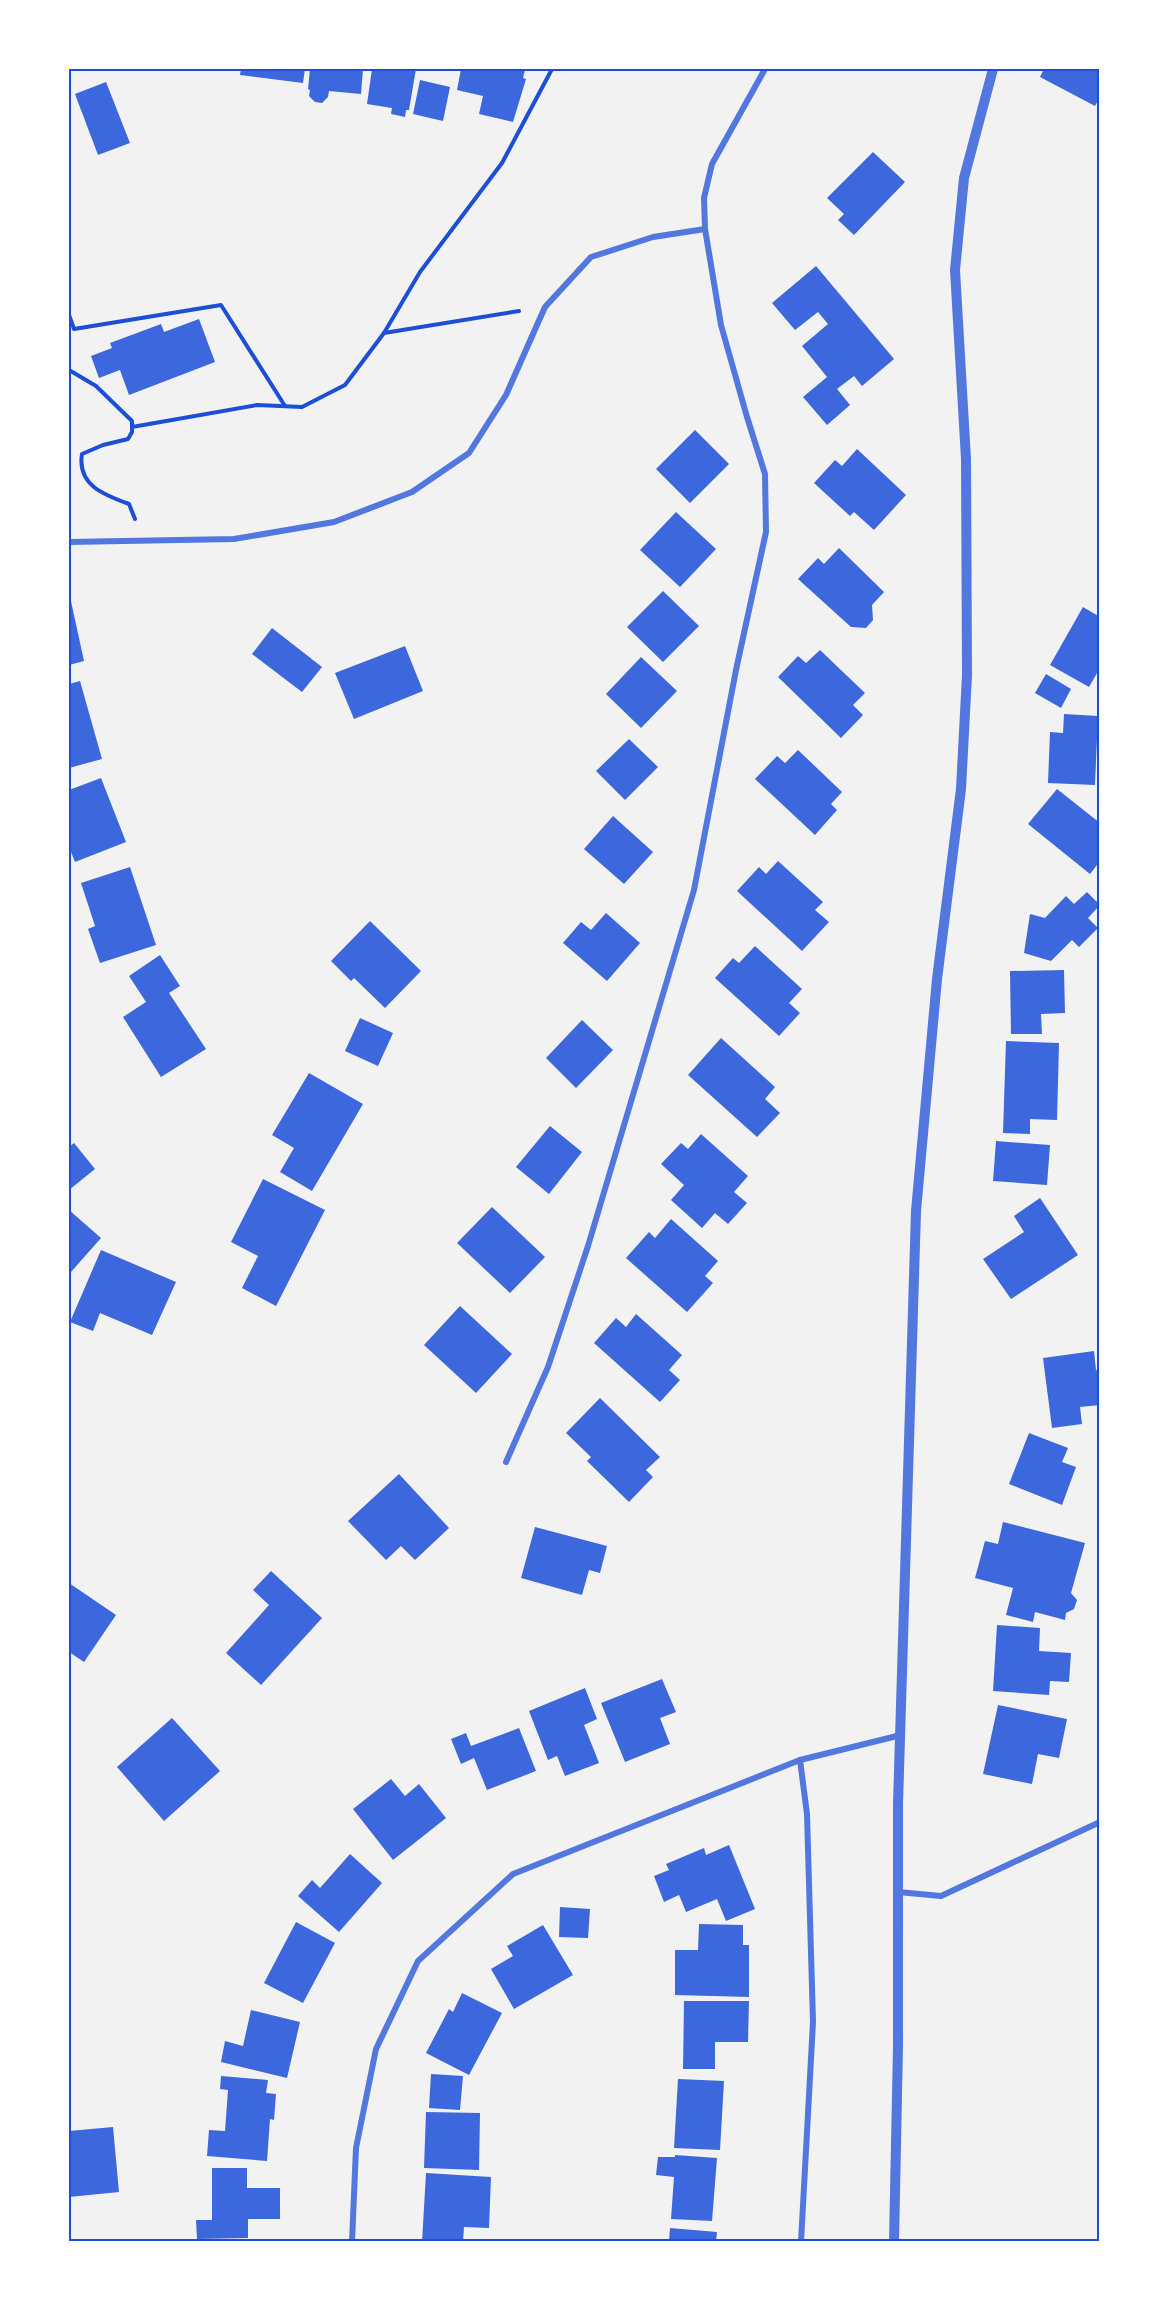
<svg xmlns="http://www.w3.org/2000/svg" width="1169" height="2311" font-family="'Public Sans',sans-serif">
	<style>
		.building { fill: #3d67dc }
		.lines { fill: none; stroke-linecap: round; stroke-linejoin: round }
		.path { stroke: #1d4ed8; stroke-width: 4 }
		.minor { stroke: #5277de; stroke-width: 6 }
		.tertiary { stroke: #5277de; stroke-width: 10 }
		.neatline { fill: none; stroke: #1d4ed8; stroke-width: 2 }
	</style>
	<rect width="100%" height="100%" fill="#f2f2f2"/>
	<g class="building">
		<polygon points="241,69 305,69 303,83 240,75"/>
		<polygon points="310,69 363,69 361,94 329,91 328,97 322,103 315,102 309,96 310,90 308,89"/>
		<polygon points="372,69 416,69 409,110 406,110 405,117 391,114 392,108 367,104"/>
		<polygon points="461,69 525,70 523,78 526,79 513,122 479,114 483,96 457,90"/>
		<polygon points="1044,69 1100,69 1100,97 1095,106 1040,77"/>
		<polygon points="420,80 450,87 443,121 413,114"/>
		<polygon points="106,82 130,143 98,155 75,94"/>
		<polygon points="873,152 905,182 854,235 838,220 844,214 827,198"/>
		<polygon points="816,266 894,359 862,386 854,376 837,389 850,405 827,425 803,397 827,377 802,346 828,324 818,312 795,330 772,303"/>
		<polygon points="199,319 215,362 129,395 120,370 99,378 91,356 112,348 110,343 161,324 164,332"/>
		<polygon points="695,430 729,464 690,503 656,469"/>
		<polygon points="857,449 906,495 874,530 854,512 850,516 814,483 835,460 842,466"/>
		<polygon points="676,512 716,549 680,587 640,550"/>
		<polygon points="839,548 884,592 872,605 873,620 866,628 851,627 798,579 818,558 824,564"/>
		<polygon points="663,591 699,626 663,662 627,627"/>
		<polygon points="69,592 84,661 69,665"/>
		<polygon points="1083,607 1100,617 1100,668 1089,687 1050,665"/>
		<polygon points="272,628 322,667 302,692 252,654"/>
		<polygon points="405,646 423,691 354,719 335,673"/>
		<polygon points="820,650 865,693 853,705 863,715 841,738 778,677 798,656 806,663"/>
		<polygon points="641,657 677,691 641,728 606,694"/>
		<polygon points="1046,674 1071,689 1061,708 1035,693"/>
		<polygon points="80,681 102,759 69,768 69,684"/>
		<polygon points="1064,714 1098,716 1095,785 1048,783 1050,732 1063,733"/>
		<polygon points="629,739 658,767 625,800 596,771"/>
		<polygon points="798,750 842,792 831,804 837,810 815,835 755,779 777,756 785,763"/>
		<polygon points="101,778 126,842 75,862 69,847 69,790"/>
		<polygon points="1057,789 1100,823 1100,861 1090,874 1028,824"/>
		<polygon points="613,816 653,852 624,884 584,849"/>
		<polygon points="778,861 823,902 815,910 829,922 802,951 737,891 759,867 766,874"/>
		<polygon points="130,867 156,945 100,963 88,929 95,926 81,883"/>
		<polygon points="1087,892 1100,905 1088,918 1098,928 1079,947 1072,940 1051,961 1024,953 1030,914 1045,918 1066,896 1074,904"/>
		<polygon points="606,913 640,943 607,981 563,943 581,922 591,930"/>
		<polygon points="370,921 421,971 385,1008 354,978 351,981 331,961"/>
		<polygon points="755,946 802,989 789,1003 800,1013 779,1036 715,978 733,958 739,963"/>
		<polygon points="160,955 180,986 169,993 206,1049 161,1077 123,1017 146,1002 129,976"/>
		<polygon points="1064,970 1065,1013 1041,1014 1042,1034 1011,1034 1010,971"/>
		<polygon points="360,1018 393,1033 378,1066 345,1051"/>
		<polygon points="582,1020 613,1050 576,1088 546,1058"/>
		<polygon points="721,1038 775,1087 765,1099 780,1113 757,1137 688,1075"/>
		<polygon points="1006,1041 1059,1043 1057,1120 1030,1119 1030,1134 1003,1133"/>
		<polygon points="309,1073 363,1104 312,1191 280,1172 294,1148 272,1135"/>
		<polygon points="550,1126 582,1152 549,1194 516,1167"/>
		<polygon points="701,1134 748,1176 734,1192 747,1203 728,1224 715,1213 702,1228 671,1200 684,1185 661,1164 681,1143 688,1149"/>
		<polygon points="996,1141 1050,1145 1047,1185 993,1181"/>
		<polygon points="74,1143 95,1169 69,1190 69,1147"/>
		<polygon points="263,1179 325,1210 276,1306 242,1288 258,1256 231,1242"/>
		<polygon points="1040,1198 1078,1255 1011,1299 983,1259 1024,1232 1014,1216"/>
		<polygon points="492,1207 545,1257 510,1293 457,1243"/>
		<polygon points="69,1210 101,1238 71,1272 69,1270"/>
		<polygon points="671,1219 718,1261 705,1276 713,1283 687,1312 626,1258 649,1232 655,1238"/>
		<polygon points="101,1250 176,1282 152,1335 100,1313 93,1331 70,1322"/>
		<polygon points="460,1306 512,1354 476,1393 424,1345"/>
		<polygon points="636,1314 682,1355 669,1370 680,1380 660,1402 594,1343 616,1318 626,1327"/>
		<polygon points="1094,1351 1096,1370 1100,1370 1100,1405 1080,1407 1082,1424 1052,1428 1043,1358"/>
		<polygon points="600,1398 660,1457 646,1470 653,1477 629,1502 587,1461 591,1457 566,1433"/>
		<polygon points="1029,1433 1068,1448 1062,1462 1076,1467 1062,1505 1009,1484"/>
		<polygon points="399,1474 449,1528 415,1560 401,1546 386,1560 348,1521"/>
		<polygon points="1003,1522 1085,1543 1071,1593 1077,1600 1074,1609 1066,1613 1065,1620 1035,1612 1033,1622 1006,1615 1013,1588 975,1578 985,1541 998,1544"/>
		<polygon points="535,1527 607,1546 600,1573 589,1570 582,1595 521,1578"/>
		<polygon points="271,1571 322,1618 261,1685 226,1653 269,1605 253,1590"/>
		<polygon points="69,1583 116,1615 84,1662 69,1652"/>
		<polygon points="997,1625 1040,1628 1039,1651 1071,1653 1069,1682 1050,1681 1049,1695 993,1691"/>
		<polygon points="662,1679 676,1712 660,1718 670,1744 625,1762 601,1703"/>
		<polygon points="585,1688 597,1719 584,1725 599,1763 565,1776 557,1756 548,1760 529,1711"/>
		<polygon points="998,1705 1067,1719 1059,1758 1038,1754 1032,1784 983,1774"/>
		<polygon points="172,1718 220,1771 164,1821 117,1767"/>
		<polygon points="519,1728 536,1771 487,1790 474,1758 461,1764 451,1739 466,1733 471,1746"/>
		<polygon points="391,1779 405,1796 419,1784 446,1818 393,1860 353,1809"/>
		<polygon points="729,1845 755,1909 726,1921 717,1899 686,1912 679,1895 664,1902 654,1876 669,1870 666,1864 704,1848 706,1855"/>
		<polygon points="350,1854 382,1883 339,1932 298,1896 312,1880 320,1888"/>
		<polygon points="560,1907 590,1909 588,1938 559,1937"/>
		<polygon points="296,1922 335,1943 303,2003 264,1983"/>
		<polygon points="699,1924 743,1925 743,1945 749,1945 749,1997 675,1995 675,1950 698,1950"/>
		<polygon points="543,1925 573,1975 514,2009 491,1969 513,1956 507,1946"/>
		<polygon points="462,1993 502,2013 469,2075 426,2053 449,2009 453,2012"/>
		<polygon points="684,2001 749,2001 748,2042 715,2042 715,2069 683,2069"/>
		<polygon points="251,2010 300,2022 287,2078 221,2062 225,2041 243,2046"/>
		<polygon points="431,2074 463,2076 460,2110 429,2108"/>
		<polygon points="221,2076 268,2080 266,2093 276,2094 274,2120 270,2119 267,2161 207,2156 209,2130 225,2131 228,2090 220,2089"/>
		<polygon points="678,2079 724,2081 720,2150 674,2148"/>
		<polygon points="426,2112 480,2113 479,2170 424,2168"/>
		<polygon points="113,2127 119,2192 69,2197 69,2131"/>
		<polygon points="675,2155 717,2158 712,2221 671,2219 674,2177 656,2175 658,2157 675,2157"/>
		<polygon points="212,2168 247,2168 247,2188 280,2188 280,2219 248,2219 248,2238 197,2239 196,2220 212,2220"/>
		<polygon points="426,2173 491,2177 489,2228 464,2227 463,2242 422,2242"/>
		<polygon points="670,2228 717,2232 716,2242 669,2242"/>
	</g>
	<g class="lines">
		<g class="path">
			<polyline points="69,315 74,329 221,305 285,406"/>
			<polyline points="384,333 519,311"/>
			<path d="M 69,370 L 96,386 L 132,421 L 132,432 L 128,439 L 103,445 L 82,454 C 77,485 104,495 129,504 L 135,519"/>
			<polyline points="132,427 257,405 302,407 345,385 384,333 420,272 502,163 552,69"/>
		</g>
		<g class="minor">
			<polyline points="69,542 234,539 334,522 412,492 469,453 506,395 545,307 591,257 653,237 705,229"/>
			<polyline points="506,1462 548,1367 588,1246 694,890 736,670 766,532 765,474 747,417 721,325 705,229 704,198 712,164 765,69"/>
			<polyline points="1100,1754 1100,1755"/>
			<polyline points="800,1760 807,1814 813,2022 801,2242"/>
			<polyline points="898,1892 941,1896 1100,1822"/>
			<polyline points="352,2242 356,2148 376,2049 418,1961 513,1874 800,1760 901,1735"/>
		</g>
		<polyline class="tertiary" points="894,2242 898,2046 898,1804 916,1211 937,979 961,789 967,675 966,459 955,270 964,178 993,69"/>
	</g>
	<rect width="1169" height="2311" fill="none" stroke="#ffffff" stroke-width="141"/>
	<rect x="70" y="70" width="1028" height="2170" class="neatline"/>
</svg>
